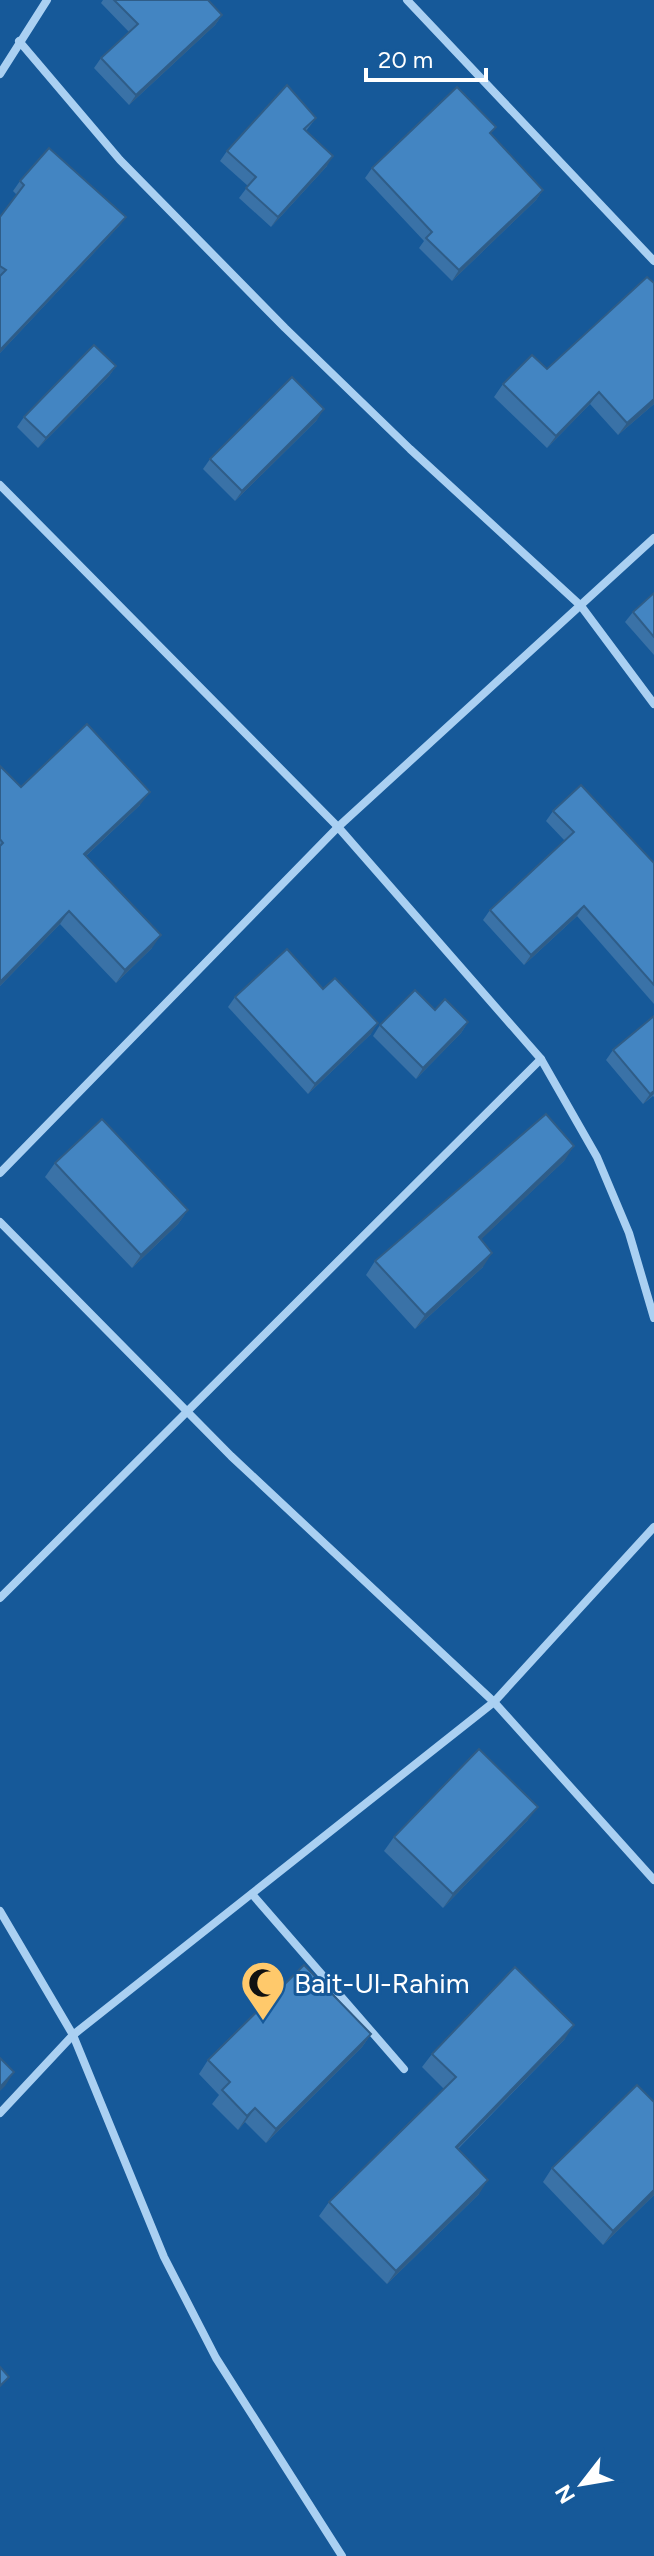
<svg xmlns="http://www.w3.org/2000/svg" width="654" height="2556" font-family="Figtree,sans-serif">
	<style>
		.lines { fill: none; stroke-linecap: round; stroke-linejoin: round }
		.street { stroke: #aad0f2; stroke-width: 8 }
		.wall { fill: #3a72a7 }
		.shaded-wall { fill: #2f5d88 }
		.building { fill: #4385c2; stroke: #2f5d88; stroke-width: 2 }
		.labels { text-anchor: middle; stroke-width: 6; stroke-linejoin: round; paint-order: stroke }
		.poi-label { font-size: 28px; fill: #fff; stroke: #165999; text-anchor: start }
	</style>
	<rect width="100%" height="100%" fill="#165999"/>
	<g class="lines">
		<g class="street">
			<polyline points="407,0 654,261"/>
			<polyline points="19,41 120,160 285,328 410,449 581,606 654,704"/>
			<polyline points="0,74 47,0"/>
			<polyline points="0,485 338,827 654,538"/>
			<polyline points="0,1173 338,827 541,1059 597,1157 629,1233 654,1318"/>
			<polyline points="0,1222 231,1456 494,1702 654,1880"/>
			<polyline points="0,1598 541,1059"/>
			<polyline points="252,1894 404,2069"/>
			<polyline points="0,1911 73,2035 164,2257 216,2358 342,2556"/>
			<polyline points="0,2113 73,2035 494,1702 654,1527"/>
		</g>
	</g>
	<g class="wall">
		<polygon points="103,0 208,0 222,15 215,25 129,105 94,68 101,58 129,32 101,3"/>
		<polygon points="316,118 306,131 327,166 271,227 239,198 248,186 220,161 227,151"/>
		<polygon points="491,134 543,190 536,200 452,281 419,248 424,241 365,178 372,168"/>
		<polygon points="20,181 126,217 119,226 0,353 0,217 17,195 13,191"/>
		<polygon points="654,283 654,404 618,435 590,404 547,448 494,397 503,384 547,369"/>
		<polygon points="116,366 109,376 38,448 17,427 24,417"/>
		<polygon points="317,420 235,501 203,469 210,459"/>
		<polygon points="654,593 654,655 625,622 633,612"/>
		<polygon points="0,766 21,787 140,805 86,856 152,948 116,983 60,924 0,986"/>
		<polygon points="553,811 654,863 654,1004 577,916 524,965 483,920 490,910 565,841 546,821"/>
		<polygon points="323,989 371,1034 308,1094 228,1007 235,997"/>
		<polygon points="435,1010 468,1022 461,1033 416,1079 373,1036 380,1025"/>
		<polygon points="654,1016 654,1097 653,1096 643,1104 606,1060 613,1050"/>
		<polygon points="565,1160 481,1239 483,1267 415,1329 366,1275 375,1261"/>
		<polygon points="55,1163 188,1210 178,1224 132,1268 45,1177"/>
		<polygon points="528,1820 443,1908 384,1851 394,1837"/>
		<polygon points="371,2034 362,2047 266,2143 245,2122 238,2130 212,2104 219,2095 199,2074 208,2060"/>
		<polygon points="565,2039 458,2149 479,2194 387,2284 319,2216 329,2202 444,2089 422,2067 432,2054"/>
		<polygon points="552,2168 654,2195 603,2245 543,2182"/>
	</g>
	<g class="shaded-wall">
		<polygon points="222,15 215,25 129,105 136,95"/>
		<polygon points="333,156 327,166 271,227 278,217"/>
		<polygon points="543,190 536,200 452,281 459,270"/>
		<polygon points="126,217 119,226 0,353 0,350"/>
		<polygon points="116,366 109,376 38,448 46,438"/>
		<polygon points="599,392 590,404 547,448 556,436"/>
		<polygon points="654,399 654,404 618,435 627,423"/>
		<polygon points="324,409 317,420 235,501 242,491"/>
		<polygon points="150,792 140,805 74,867 84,854"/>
		<polygon points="584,906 577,916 524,965 531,955"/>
		<polygon points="69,911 60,924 0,986 0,982"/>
		<polygon points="161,935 152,948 116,983 125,970"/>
		<polygon points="468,1022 461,1033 416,1079 423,1068"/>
		<polygon points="378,1023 371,1034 308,1094 315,1084"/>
		<polygon points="654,1091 654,1094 643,1104 650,1094"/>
		<polygon points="574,1146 565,1160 470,1250 479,1237"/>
		<polygon points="188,1210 178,1224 132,1268 141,1255"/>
		<polygon points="492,1253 483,1267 415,1329 425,1315"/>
		<polygon points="538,1807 528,1820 443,1908 453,1894"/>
		<polygon points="574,2025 565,2039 446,2160 456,2147"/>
		<polygon points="371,2034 362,2047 266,2143 276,2129"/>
		<polygon points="14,2072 5,2086 0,2091 0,2087"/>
		<polygon points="255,2108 245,2122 238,2130 247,2116"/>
		<polygon points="488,2180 479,2194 387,2284 396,2271"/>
		<polygon points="654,2190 654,2195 603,2245 613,2231"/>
	</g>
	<g class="building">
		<polygon points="114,0 208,0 222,15 136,95 101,58 138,24"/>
		<polygon points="287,85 316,118 304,129 333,156 278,217 246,188 256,177 227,151"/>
		<polygon points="457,87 496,127 490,133 543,190 459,270 426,238 432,232 372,168"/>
		<polygon points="49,148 126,217 0,350 0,276 6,270 0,266 0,217 24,185 20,181"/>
		<polygon points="647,277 654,283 654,399 627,423 599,392 556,436 503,384 532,355 547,369"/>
		<polygon points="94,345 116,366 46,438 24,417"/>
		<polygon points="292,377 324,409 242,491 210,459"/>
		<polygon points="654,593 654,637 633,612"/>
		<polygon points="87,724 150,792 84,854 161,935 125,970 69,911 0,982 0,846 3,843 0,839 0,766 21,787"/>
		<polygon points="581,785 654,863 654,985 584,906 531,955 490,910 574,832 553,811"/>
		<polygon points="287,949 323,989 335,978 378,1023 315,1084 235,997"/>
		<polygon points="415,990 435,1010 445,999 468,1022 423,1068 380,1025"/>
		<polygon points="654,1016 654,1091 650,1094 613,1050"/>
		<polygon points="546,1114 574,1146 479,1237 492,1253 425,1315 375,1261"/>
		<polygon points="102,1119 188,1210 141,1255 55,1163"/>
		<polygon points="479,1749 538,1807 453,1894 394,1837"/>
		<polygon points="304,1965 371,2034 276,2129 255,2108 247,2116 222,2090 230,2082 208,2060"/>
		<polygon points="515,1967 574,2025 456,2147 488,2180 396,2271 329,2202 456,2077 432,2054"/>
		<polygon points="0,2058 14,2072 0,2087"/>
		<polygon points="637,2085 654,2102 654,2190 613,2231 552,2168"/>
		<polygon points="0,2367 9,2377 0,2386"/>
	</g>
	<defs>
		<g id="mosque-pin" transform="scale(2.3)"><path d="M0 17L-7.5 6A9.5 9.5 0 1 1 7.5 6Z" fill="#ffc96b" stroke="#165999"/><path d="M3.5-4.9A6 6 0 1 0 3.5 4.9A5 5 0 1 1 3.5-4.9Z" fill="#111"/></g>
	</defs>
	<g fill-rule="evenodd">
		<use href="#mosque-pin" x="263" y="1983"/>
	</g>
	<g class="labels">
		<g class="poi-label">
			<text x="294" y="1993">Bait-Ul-Rahim</text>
		</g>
	</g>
	<g transform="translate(582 2484) rotate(239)" stroke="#165999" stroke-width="6" paint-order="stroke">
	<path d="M0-6L14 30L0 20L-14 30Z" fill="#ffffff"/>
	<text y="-12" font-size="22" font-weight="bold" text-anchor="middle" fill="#ffffff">N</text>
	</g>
	<path d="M366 68v12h120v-12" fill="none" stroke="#ffffff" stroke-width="4"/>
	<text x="378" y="68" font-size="24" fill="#ffffff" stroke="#165999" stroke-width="6" paint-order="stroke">20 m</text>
</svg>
